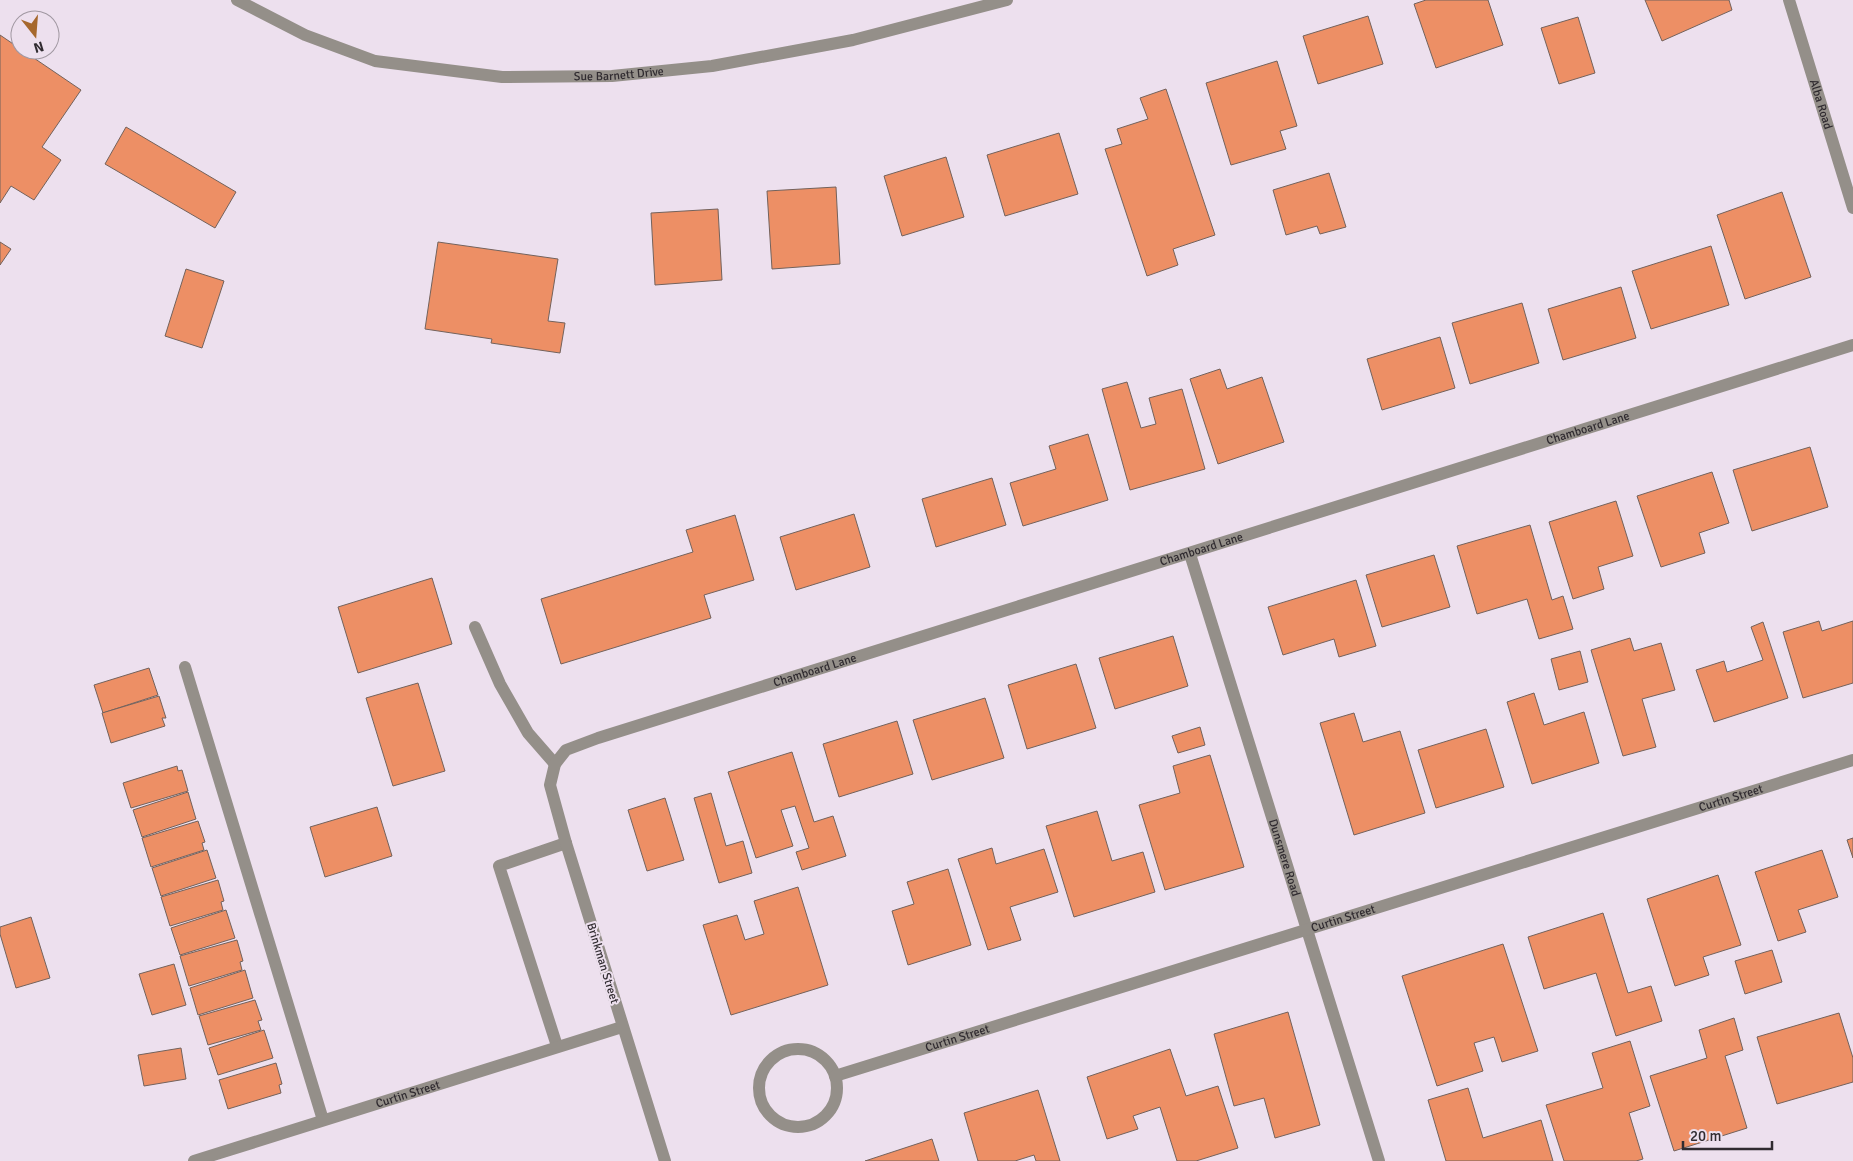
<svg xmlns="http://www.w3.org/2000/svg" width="1853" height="1161" font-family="Signika,sans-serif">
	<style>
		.building { fill: #ed8f65; stroke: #73625c }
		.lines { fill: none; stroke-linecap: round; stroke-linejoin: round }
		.minor { stroke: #948f89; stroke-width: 12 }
		.labels { text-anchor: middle; stroke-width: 4; stroke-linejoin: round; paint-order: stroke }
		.street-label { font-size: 12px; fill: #302b30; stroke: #ede0ee }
	</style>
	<rect width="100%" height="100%" fill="#ede0ee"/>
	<g class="building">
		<polygon points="1426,0 1488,0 1503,45 1436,68 1414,4"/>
		<polygon points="1645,0 1729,0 1732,10 1662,41"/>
		<polygon points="1368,16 1383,64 1318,84 1303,36"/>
		<polygon points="1578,17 1595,73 1559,84 1541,28"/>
		<polygon points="0,35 81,90 42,147 61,160 34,200 11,186 0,203"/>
		<polygon points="1277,61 1297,126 1280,131 1286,149 1231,165 1206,83"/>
		<polygon points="1166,89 1215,235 1173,249 1178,265 1147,276 1105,149 1122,144 1117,129 1148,119 1140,98"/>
		<polygon points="126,127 236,192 215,228 105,164"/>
		<polygon points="1059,133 1078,194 1005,216 987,155"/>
		<polygon points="946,157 964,217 902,236 884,176"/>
		<polygon points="1329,173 1346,227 1320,234 1317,226 1286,235 1273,190"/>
		<polygon points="836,187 840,264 772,269 767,191"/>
		<polygon points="1782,192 1811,277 1745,299 1717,215"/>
		<polygon points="718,209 722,280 655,285 651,213"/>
		<polygon points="0,242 11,249 0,265"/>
		<polygon points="438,242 558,259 548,321 565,323 560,353 491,343 492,339 425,329"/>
		<polygon points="1711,246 1729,305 1651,329 1632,271"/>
		<polygon points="186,269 224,281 202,348 165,336"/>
		<polygon points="1621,287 1636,338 1563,360 1548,309"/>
		<polygon points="1522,303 1539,363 1470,384 1452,323"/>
		<polygon points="1440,337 1455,388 1382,410 1367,359"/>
		<polygon points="1220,369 1227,389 1262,377 1284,442 1218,464 1190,379"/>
		<polygon points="1127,382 1141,428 1156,424 1149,398 1182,389 1205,469 1130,490 1102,389"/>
		<polygon points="1088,434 1108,500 1023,526 1010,483 1056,469 1049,446"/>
		<polygon points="1810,447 1828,507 1752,531 1733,470"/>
		<polygon points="1712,472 1729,523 1699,533 1705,553 1661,567 1637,496"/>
		<polygon points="992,478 1006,525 936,547 922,499"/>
		<polygon points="1616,501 1633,556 1598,567 1604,589 1573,599 1549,522"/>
		<polygon points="854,514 870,567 796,590 780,537"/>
		<polygon points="735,515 754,580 704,595 711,618 561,664 541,599 693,552 686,530"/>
		<polygon points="1530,525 1552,600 1563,596 1573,629 1539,639 1527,599 1477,614 1457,546"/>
		<polygon points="1434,555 1450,607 1382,627 1366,575"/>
		<polygon points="432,578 452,644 358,673 338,607"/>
		<polygon points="1356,580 1376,646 1339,657 1334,639 1283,655 1268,607"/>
		<polygon points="1819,621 1822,631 1853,621 1853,683 1803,698 1783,632"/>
		<polygon points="1763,622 1788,698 1714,722 1696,670 1724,661 1727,672 1763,660 1751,627"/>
		<polygon points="1173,636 1188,686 1115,709 1099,658"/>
		<polygon points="1630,638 1634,651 1661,643 1675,690 1642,699 1656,747 1623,756 1591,650"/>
		<polygon points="1580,651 1588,682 1559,690 1551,659"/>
		<polygon points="1076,664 1096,728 1027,749 1008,685"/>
		<polygon points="149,668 158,695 103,713 94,685"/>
		<polygon points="418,683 445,771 393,786 366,698"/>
		<polygon points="1534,693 1544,725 1584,712 1599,763 1532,784 1507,702"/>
		<polygon points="159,696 166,718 162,718 165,726 111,743 102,713"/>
		<polygon points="985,698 1004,758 932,780 913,720"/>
		<polygon points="1354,713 1363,742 1400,731 1425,813 1354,835 1320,723"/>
		<polygon points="897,721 913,774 839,797 823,744"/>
		<polygon points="1200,727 1205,745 1178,753 1172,736"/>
		<polygon points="1486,729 1504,787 1436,808 1418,750"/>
		<polygon points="792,752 814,822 833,816 846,856 802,870 796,852 809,848 795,806 781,810 793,846 756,858 728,772"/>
		<polygon points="1210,755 1244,867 1165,890 1139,805 1180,793 1173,766"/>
		<polygon points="177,766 178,771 182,770 188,791 131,808 123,783"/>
		<polygon points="188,792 196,819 142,837 133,810"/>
		<polygon points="711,793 726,846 743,841 752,873 719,883 694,798"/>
		<polygon points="665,798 684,860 647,871 628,810"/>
		<polygon points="377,807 392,856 325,877 310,827"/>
		<polygon points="1097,811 1112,861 1143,852 1155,892 1074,917 1046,826"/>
		<polygon points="198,821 205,842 202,843 204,850 151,867 142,838"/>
		<polygon points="1853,838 1853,858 1847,840"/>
		<polygon points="992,848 996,864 1044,849 1058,892 1010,907 1021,940 988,950 958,859"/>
		<polygon points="207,850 216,878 161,896 152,868"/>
		<polygon points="1822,850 1838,897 1798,910 1806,932 1778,941 1755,872"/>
		<polygon points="948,869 971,945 908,965 892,911 914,904 907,882"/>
		<polygon points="1718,875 1741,945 1703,957 1709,975 1675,986 1647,899"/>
		<polygon points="218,880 224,901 221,902 223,910 170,926 161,897"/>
		<polygon points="798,887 828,985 731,1015 703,925 737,915 745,940 764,934 754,901"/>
		<polygon points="226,910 235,938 180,955 171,928"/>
		<polygon points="1603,913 1628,993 1651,986 1662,1021 1616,1036 1596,973 1544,989 1528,937"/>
		<polygon points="31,917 50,978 16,988 0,934 0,927"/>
		<polygon points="237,940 243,961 240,962 242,970 189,986 180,956"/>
		<polygon points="1503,944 1538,1051 1502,1062 1494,1037 1474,1043 1483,1071 1437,1086 1402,976"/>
		<polygon points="1772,950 1782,982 1745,994 1735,961"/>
		<polygon points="174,964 186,1005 152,1015 139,974"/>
		<polygon points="245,970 253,998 198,1015 190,988"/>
		<polygon points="255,1000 262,1020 258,1021 261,1030 208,1045 199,1016"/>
		<polygon points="1288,1012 1320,1125 1275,1138 1264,1098 1234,1106 1214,1034"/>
		<polygon points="1839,1013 1853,1058 1853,1082 1777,1104 1757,1037"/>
		<polygon points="1734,1018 1743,1050 1725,1056 1747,1128 1674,1151 1650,1076 1707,1058 1699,1030"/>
		<polygon points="264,1030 273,1058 218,1075 209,1048"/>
		<polygon points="1630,1041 1650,1106 1629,1113 1643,1159 1636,1161 1564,1161 1546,1105 1603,1088 1592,1053"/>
		<polygon points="181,1048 186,1079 144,1086 138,1055"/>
		<polygon points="1170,1049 1186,1096 1218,1086 1238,1148 1196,1161 1177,1161 1160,1107 1133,1116 1138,1129 1107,1139 1087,1077"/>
		<polygon points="276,1063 282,1084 279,1085 281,1093 228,1109 219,1080"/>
		<polygon points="1468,1088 1483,1138 1541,1120 1553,1161 1446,1161 1428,1100"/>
		<polygon points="1038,1090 1060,1161 1036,1161 1034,1155 1015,1161 978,1161 964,1113"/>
		<polygon points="932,1139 939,1161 865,1161"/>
	</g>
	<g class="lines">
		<g class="minor">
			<path id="s1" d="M 237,0 L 305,35 L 375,61 L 502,77 L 612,76 L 712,66 L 853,40 L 1007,0"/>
			<path id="s2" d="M 1789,0 L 1853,208"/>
			<path id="s3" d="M 1190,554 L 1379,1161"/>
			<polyline points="475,627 500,684 528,733 555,764"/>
			<polyline points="185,667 323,1120"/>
			<polyline points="557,1046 499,866 566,843"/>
			<circle cx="798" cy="1088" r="39"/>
			<path id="s4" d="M 835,1076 L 1853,760"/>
			<path id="s5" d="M 194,1161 L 622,1027"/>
			<path id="s6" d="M 665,1161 L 566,843 L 550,785 L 555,764 L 566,750 L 598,738 L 1853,345"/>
		</g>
	</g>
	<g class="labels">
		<g class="street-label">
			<text dy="4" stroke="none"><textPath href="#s1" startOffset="396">Sue Barnett Drive</textPath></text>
			<text dy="4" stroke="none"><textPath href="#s2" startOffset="109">Alba Road</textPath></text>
			<text dy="4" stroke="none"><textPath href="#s6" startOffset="1504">Chamboard Lane</textPath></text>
			<text dy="4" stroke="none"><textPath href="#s6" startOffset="1099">Chamboard Lane</textPath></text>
			<text dy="4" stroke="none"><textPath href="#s6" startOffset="694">Chamboard Lane</textPath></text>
			<text dy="4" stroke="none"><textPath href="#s4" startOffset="938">Curtin Street</textPath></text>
			<text dy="4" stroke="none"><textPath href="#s3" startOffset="318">Dunsmere Road</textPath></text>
			<text dy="4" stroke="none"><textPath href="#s4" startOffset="532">Curtin Street</textPath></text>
			<text transform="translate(603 963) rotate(73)" y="4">Brinkman Street</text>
			<text dy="4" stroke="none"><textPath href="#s4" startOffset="128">Curtin Street</textPath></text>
			<text dy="4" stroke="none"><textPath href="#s5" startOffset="224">Curtin Street</textPath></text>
		</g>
	</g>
	<g transform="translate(35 35) rotate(163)"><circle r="24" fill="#ede0ee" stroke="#a198a2"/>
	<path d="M0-4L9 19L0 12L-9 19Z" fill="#a6682d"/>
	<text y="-8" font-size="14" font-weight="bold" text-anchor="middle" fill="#302b30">N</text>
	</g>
	<path d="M1683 1141v8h89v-8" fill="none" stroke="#302b30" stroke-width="2.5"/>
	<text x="1690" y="1141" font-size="15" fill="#302b30" stroke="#ede0ee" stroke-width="4" paint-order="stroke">20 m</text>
</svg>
